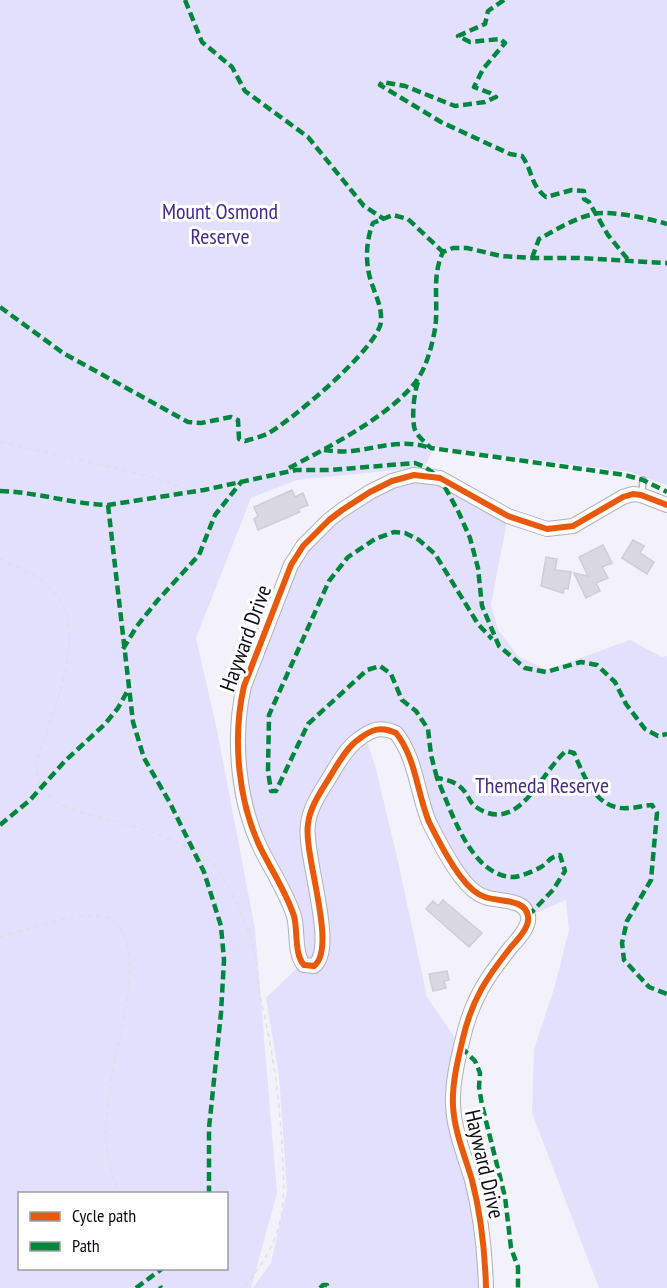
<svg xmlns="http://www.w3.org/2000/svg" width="667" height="1288" font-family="'PT Sans Narrow',sans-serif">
<rect width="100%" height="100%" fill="#f3f2fa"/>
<path fill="#e2e0fc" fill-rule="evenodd" d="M0,0H667V485L630,472L434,447L425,467L297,480L251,498L196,638L217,730L255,929L277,1193L251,1288H0ZM20,1194H226V1268H20Z
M427,475L508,516L491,605L498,630L518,656L547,670L630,640L662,657L667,656V1288H599L532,1113L534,1049L555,986L569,930L566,900L528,916L460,876L396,733L365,735L376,769L399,866L427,997L461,1047L454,1083L486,1288H253L271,1263L287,1191L279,1075L266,998L302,963L297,931L261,848L241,774L244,686L291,565L356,500Z"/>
<path fill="#dad9e2" stroke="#cecdd5" stroke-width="1.5" d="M292,490L295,497L303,493L308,505L298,509L300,512L258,530L254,519L258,516L254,507Z
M633,540L644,546L640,553L654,562L647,574L622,558Z
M603,545L612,563L602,567L608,578L596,583L600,591L586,598L574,573L588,576L579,557Z
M546,557L557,559L555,570L571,572L568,589L564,588L563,593L541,586Z
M443,900L482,933L469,947L426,909L433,901L438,906Z
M447,971L449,980L444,981L446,988L433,991L429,974Z"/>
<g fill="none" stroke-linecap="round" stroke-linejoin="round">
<g stroke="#b1b1b8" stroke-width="8">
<path id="lane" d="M642,493L643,480"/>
</g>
<g stroke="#b1b1b8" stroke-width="16">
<path id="secondary" d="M486,1288C485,1252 481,1215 472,1180C465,1156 454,1131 453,1105C452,1083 458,1059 463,1038C472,999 487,977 511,947C518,939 530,927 528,916C525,898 498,902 485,897C475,894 467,885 461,877C450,863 437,838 429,822C417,793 416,758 396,733C381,726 372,729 359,739C348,746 338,763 331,775C322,790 310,806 308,824C303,854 338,948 314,966L304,965C294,954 298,931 294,916C286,892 272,871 261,849C238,802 232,738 244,686L291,565L303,546L329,520L342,510L370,492L392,481L414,475L440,478L508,516L547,529L573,526L623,497L633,494L641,495L667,505"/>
</g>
<path stroke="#dfdfe1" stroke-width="1.5" stroke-dasharray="4.5 4.5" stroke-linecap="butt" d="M0,442L124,470L165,481L190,490
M0,559C19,567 41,577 55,593C91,633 50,718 36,762C36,808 79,811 114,821C136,826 191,845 207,858C225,872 247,924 253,946C258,960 257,976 259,991C264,1015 270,1039 273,1062C278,1090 280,1117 282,1144C283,1170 286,1196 280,1221C274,1247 260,1268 243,1288
M0,937C25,930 78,911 102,916C155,928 116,1042 112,1076C109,1097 105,1119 106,1140C106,1157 114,1177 117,1194
M146,1268L161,1288"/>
<use href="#lane" stroke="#fdfdfe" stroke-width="5"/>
<use href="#secondary" stroke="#fdfdfe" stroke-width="14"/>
<path stroke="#00873e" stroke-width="4.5" stroke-dasharray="9 4.5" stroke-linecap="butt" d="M185,0L202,42L232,67L245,91L308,137L364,206L384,219
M504,0L488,11L485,24L458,36L470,42L500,39L505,43L483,69L474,87L490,93L496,97L485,102L455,106L405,86L382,82L380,85L441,122L510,154L522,156C533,171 530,185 546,197L572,190L584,191V199L589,202L608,235L630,262
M532,258L539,239C556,230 574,218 594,214C610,210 651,219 667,224
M0,307L63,353L188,422L201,423L231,417L238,420L239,439L245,441C252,439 260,437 267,434C291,421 378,348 381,322C382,308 377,299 373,287C365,267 365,243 373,223L393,215L408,219L443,252
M418,382C414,393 412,414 414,426C415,435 425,442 431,448L625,475L643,480L667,492
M324,450C333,451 343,452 352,451C378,448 402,439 427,447
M289,468C327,448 392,415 417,380C427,366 432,345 435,329C439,302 431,277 443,252L453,248H467L501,256L532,258H578L667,263
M0,491C37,492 72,504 108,505L204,490L296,470H331L415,463L425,467L440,478L459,513L470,538L478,568L482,606L499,646L525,668L546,672L581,662L597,665L615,682L626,704L645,729L658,736L667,734
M108,505L133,722L144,758L170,803L204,872L221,926L224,960L221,1013L209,1128V1194
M123,649L137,626L157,601L199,555L215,515L242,481
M437,778L431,755L428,729L416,711L402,700L391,674L380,666L367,670L308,724L276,791H271L268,771L269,715L329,581L348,557L375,539L394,532L405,533L419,540L435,554L478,624L492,639
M0,825L30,800L65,761L105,724L118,708L128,690
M528,916L553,890L565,871L560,855C547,858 550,862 541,867C534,871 518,878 511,877C470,874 451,810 437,778C448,780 458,782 465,792C469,797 470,803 476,807C519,836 540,773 566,751L574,753C585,778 596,811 629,808C637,808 644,805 652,805L657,813L651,880L627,921L622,943L624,960L649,987L667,994
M461,1047L475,1061L480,1073L479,1087L482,1105L505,1197L511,1248L518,1267V1288
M160,1286L161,1288
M136,1288L163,1268
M320,1288L323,1285H327V1288"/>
<g stroke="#fefefe" stroke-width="10">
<path id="cycleway" d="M486,1288C485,1252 481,1215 472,1180C465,1156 454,1131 453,1105C452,1083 458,1059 463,1038C472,999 487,977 511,947C518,939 530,927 528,916C525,898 498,902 485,897C475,894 467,885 461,877C450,863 437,838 429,822C417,793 416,758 396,733C381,726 372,729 359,739C348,746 338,763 331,775C322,790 310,806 308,824C303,854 338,948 314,966L304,965C294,954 298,931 294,916C286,892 272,871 261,849C238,802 232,738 244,686L291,565L303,546L329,520L342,510L370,492L392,481L414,475L440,478L508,516L547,529L573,526L623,497L633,494L641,495L667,505"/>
</g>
<use href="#cycleway" stroke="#e8590c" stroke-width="6"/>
</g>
<g text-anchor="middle" stroke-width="6" stroke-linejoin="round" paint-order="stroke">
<g font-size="22" fill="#442d90" stroke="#fefefe">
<text x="220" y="219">Mount Osmond<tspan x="220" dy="25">Reserve</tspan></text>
<text x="542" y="793">Themeda Reserve</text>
</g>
<g font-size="22" fill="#0c0c13" stroke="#fefefe">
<text transform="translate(245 638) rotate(-70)" y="8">Hayward Drive</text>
<text transform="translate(485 1164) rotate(77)" y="8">Hayward Drive</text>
</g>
</g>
<rect x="18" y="1192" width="210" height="78" fill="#fefefe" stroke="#9d9da0" stroke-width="1.5"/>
<rect x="30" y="1212" width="30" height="9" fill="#e8590c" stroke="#9d9da0" stroke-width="1.5"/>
<text x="72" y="1222" font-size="18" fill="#0c0c13">Cycle path</text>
<rect x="30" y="1242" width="30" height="9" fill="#00873e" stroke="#9d9da0" stroke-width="1.5"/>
<text x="72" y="1252" font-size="18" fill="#0c0c13">Path</text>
</svg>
